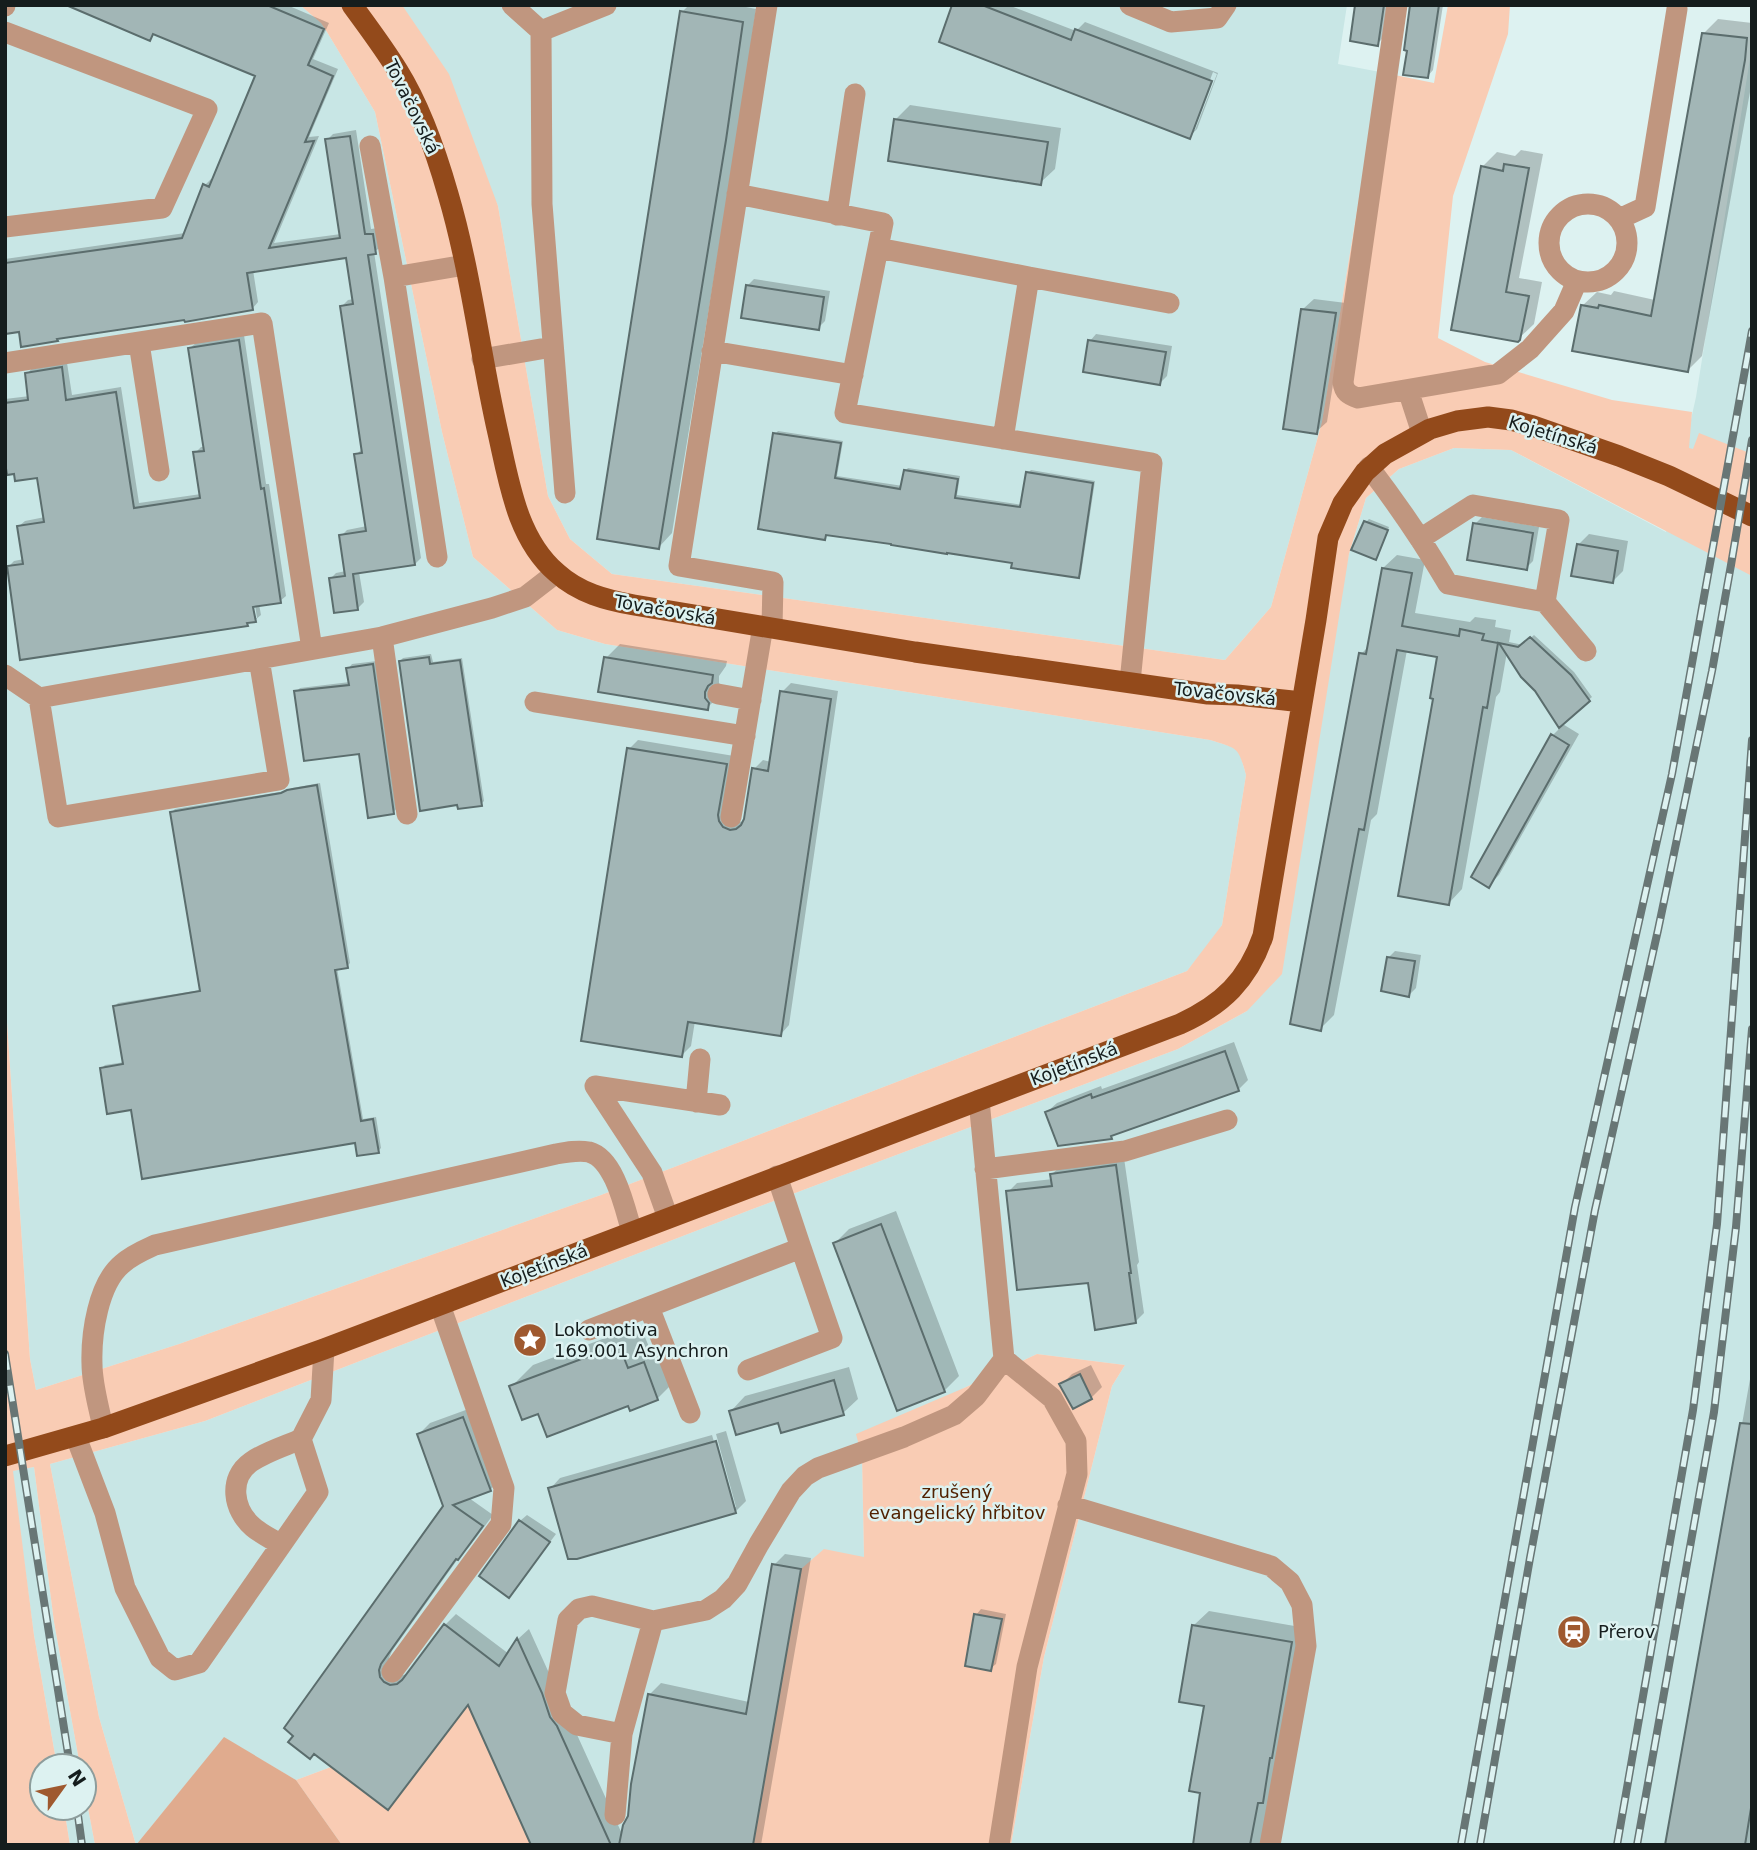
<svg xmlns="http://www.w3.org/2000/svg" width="1757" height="1850" font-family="'DejaVu Sans',sans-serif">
<rect width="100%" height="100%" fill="#ddf2f1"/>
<path fill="#c8e6e5" d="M5,5H300L321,23L327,32L375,112L442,432L473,557L557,630L605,644L1210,740L1236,748L1240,754L1246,775L1222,925L1208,945L1187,971L601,1195L179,1344L36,1390L30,1359L5,993Z
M402,5H1347L1338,64L1380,72L1322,422L1271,607L1225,660L612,574L570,539L548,496L498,206Z
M1752,46V1845H1011L1044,1657L1112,1386L1125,1365L1037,1354L964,1388L862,1457L864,1558L753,1845H531L331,1767L296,1780L224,1738L136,1845L99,1717L50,1464L205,1421L750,1210L1178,1049L1247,1011L1349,554L1366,498L1399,469L1454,448L1511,450L1666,532L1696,397Z
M34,1467L54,1622L80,1766H57L34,1635L12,1471Z
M84,1787L95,1845H70L64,1808H84Z"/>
<path fill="#f9ccb4" d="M300,5H402L449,74L498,206L548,496L570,539L612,574L1225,660L1271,607L1322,422L1380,72L1434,83L1448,5H1510L1508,34L1453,196L1438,338L1485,362L1612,400L1692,412L1689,448L1693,449L1699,433L1752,454V576L1511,450L1454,448L1399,469L1366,498L1349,554L1282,974L1247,1011L1178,1049L750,1210L205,1421L50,1464L99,1717L136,1845H95L84,1787V1766H80L54,1622L34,1467L13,1471L34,1635L57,1766H42V1808H64L70,1845H5V993L30,1359L36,1390L179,1344L601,1195L1187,971L1222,925L1246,775C1238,746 1238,749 1210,740L605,644L557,630L473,557L442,432L375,112L327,32L321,23Z
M1037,1354L1125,1365L1112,1386L1044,1657L1011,1845H752L801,1569L824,1549L864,1557L862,1457L856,1434L964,1388Z
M468,1705L531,1845H342L296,1780L331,1767Z"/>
<path fill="#e0ab8e" d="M224,1737L296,1780L342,1845H136Z"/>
<path fill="#0003" fill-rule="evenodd" d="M73,5H287L329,23L313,59L338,69L309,137L319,136L274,243L341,234L327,140L333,134L356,130L371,229L378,228L382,246L374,252L421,558L415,564L359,572L364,602L358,608L330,579L336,573L346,571L341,536L347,530L367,526L356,455L363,448L342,306L348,300L354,299L347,256L253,270L258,302L252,309L60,337L57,340L21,330L5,332V259L185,233L205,185L211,179L214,180L258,75L155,33L150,38Z
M689,5H736L756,9L739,126L672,533L659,547L682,12Z
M954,5H1008L1076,31L1085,22L1218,73L1197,129L1189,137ZM1213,72L1217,74L1195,130H1191Z
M1348,5H1388L1383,38L1377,44L1356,7Z
M1412,5H1443L1433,70L1427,77Z
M1718,19L1752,23V81L1702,356L1688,370L1582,306L1597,292L1611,295L1614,291L1655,300L1704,33Z
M910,105L1061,128L1055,169L1040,183L896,119Z
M1521,150L1543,154L1519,278L1542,282L1534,324L1517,340L1453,329L1482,167L1497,152L1515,156Z
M754,279L830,291L825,321L818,328L747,286Z
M1314,299L1346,303L1327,422L1316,432L1303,309Z
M1096,334L1172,346L1167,376L1160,383L1090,341Z
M244,335L266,484H269L286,596L280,601L259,604L261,615L255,620L250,621L247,624L9,566L14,561L24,559L19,526L25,521L45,517L39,476L15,472L8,468H5V399L30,396L27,374L32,368L67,363L72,395L121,387L139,503L201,494L195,453L201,447H205L190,348L196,343ZM254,598L257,618H253L250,599Z
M778,431L843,441L837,476L903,486L905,471L908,468L960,476L957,495L1023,505L1028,473L1031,470L1095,481L1081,574L1078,577L1014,561L828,533L825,538L775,434Z
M1482,517L1539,527L1533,561L1526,568L1475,524Z
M1369,519L1389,527L1378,555L1376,558L1366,522Z
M1589,534L1628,541L1623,571L1612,582L1578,545Z
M1397,555L1425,560L1415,613L1470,622L1475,617L1496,620L1495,627L1511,630L1509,642L1523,645L1534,635L1574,672L1592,697L1561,723L1579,734L1499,875L1488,886L1553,735L1561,727L1536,690L1507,652L1500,692L1496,697L1462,889L1449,903L1435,697L1439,656L1407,650L1377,814L1371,820L1334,1015L1320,1029L1361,654L1370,645L1383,568Z
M620,644L727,661L726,666L719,676V683L723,688L722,693L707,708L606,658Z
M431,654L433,662L462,658L484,801L481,804L400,661L403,658Z
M377,661L397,808L393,813L360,752L296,692L300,688L350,682L348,669L352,664Z
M791,683L838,691L789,1025L781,1034L695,1021L691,1046L682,1055L629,749L638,740L734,756L739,822L745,821L754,769L763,760L771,762L782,692Z
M320,783L350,963L347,966L337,968L363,1119L376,1117L381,1148L378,1151L356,1141L132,1108L102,1068L105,1065L125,1062L115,1006L118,1003L201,990L172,812L175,809L286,791L292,788Z
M1395,951L1421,955L1416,988L1409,995L1388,958Z
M1234,1042L1248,1080L1238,1090L1116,1132L1111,1138L1047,1112L1057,1103L1101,1086L1102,1089Z
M1124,1158L1139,1262L1137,1265L1144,1313L1135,1322L1089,1281L1008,1192L1017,1183L1053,1179L1052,1174L1061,1166Z
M896,1211L959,1376L944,1391L835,1243L849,1229Z
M640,1325L649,1347L665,1341L679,1377L657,1399L629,1404L539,1412L511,1387L533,1365Z
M1091,1365L1102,1387L1091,1398L1061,1385L1072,1374Z
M849,1367L858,1399L843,1413L779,1421L731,1411L745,1396Z
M1752,1368V1845H1667Z
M474,1407L501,1479L490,1490L469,1498L493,1515L469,1547L460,1556L392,1651L389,1658L390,1665L402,1675L409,1674L445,1625L456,1614L509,1654L518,1639L529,1629L623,1836L630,1817L650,1694L661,1683L749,1702L774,1565L785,1554L811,1558L761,1845H533L469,1704L399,1796L388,1807L314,1752L445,1506L419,1434L430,1423Z
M726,1431L746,1501L735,1512L550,1489L560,1478L712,1435L733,1507H736L716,1434Z
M527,1515L556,1534L515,1589L520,1521Z
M981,1609L1006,1614L996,1664L990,1669L976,1615Z
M1209,1611L1306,1628L1261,1845H1194L1202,1792L1206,1705L1194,1625Z"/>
<path fill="#a2b6b6" stroke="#5b6d6d" stroke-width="2" d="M66,5H267L324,29L308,65L333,76L305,142L314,141L269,248L340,238L325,139L350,136L365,234H373L376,254L368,255L415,565L353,574L358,610L334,613L329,578L345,576L339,535L366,531L354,454L362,453L340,306L353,304L346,258L247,273L253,310L185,322L184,320L57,339L58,341L21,347L19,332L5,334V263L182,238L203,184L209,187L255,76L153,34L150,41Z
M952,5H982L1071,40L1075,29L1212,81L1190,139L939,42Z
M1355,5H1384L1378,46L1350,41Z
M1410,5H1439L1428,78L1403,75L1407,51L1404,50Z
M680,11L743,22L726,140L659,549L597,539Z
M1702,33L1747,38L1745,60L1688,372L1572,351L1581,305L1598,308L1599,305L1651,316Z
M894,119L1048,142L1041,185L888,161Z
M1504,164L1529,168L1506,292L1529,296L1520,340L1518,342L1451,330L1481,166L1503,171Z
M746,285L824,297L819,330L741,318Z
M1301,309L1336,313L1317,434L1283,429Z
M239,340L261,489L264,488L281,603L253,607L256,622L247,623L248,626L20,660L7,566L23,564L17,526L44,522L37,478L15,481L14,474L7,475L5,462V403L28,400L25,373L62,367L66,400L116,392L134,508L200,498L193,452L204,451L188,348Z
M1088,340L1166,352L1160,385L1083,372Z
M773,433L841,443L835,478L900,489L904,470L958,479L955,498L1020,507L1026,472L1093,483L1079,578L1011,568L1012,563L947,553V554L891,545V544L826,535L825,540L758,529Z
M1364,521L1388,530L1376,560L1351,550Z
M1473,523L1533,533L1527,570L1467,560Z
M1577,544L1618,551L1613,583L1571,576Z
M1382,568L1412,573L1402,626L1459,636L1460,629L1484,634L1482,640L1498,643L1487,708L1483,707L1449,905L1398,896L1433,699L1430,698L1437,657L1397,650L1364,830L1359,829L1321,1031L1290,1024L1359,653L1366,654Z
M1530,637L1571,675L1590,701L1559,728L1535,691L1521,677L1499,643L1518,647Z
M429,657L430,664L460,660L482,806L458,809L457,805L420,811L399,661Z
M604,657L713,675L712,683L708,686L705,692V698L709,703L708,710L598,692Z
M373,664L394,814L368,818L359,754L304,761L294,691L349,685L346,668Z
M780,691L831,699L781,1036L688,1022L682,1057L581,1041L627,748L727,764L718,815L719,821L723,827L730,830L736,829L741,825L744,819L752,768L768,771Z
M1551,734L1569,745L1489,888L1471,877Z
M317,785L348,968L335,970L361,1121L373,1119L379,1153L357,1156L355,1143L142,1179L131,1110L107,1114L100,1068L123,1064L113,1006L200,991L170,812L281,793L287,790Z
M1387,957L1415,961L1409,997L1381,991Z
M1225,1051L1239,1091L1111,1136L1112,1139L1058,1146L1045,1112L1091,1094L1092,1098Z
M1116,1165L1131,1273H1129L1136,1323L1095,1330L1088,1283L1017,1290L1006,1191L1052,1186L1050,1174Z
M881,1224L945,1392L897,1411L833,1243Z
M619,1345L628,1368L644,1362L658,1400L630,1411L628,1406L547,1437L538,1414L522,1420L509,1386Z
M1080,1374L1092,1399L1073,1409L1059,1384Z
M834,1380L844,1415L781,1433L778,1423L736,1435L729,1411Z
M463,1417L491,1491L453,1505L483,1526L458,1560L456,1559L381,1664L379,1670L380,1677L384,1682L390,1685L397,1684L402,1680L444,1624L499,1666L517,1638L542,1693L550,1717L557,1726L611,1845H531L468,1705L388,1810L314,1754L310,1759L288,1742L293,1736L284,1728L443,1506L417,1434Z
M1740,1423L1752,1424V1802L1745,1845H1665Z
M716,1441L736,1513L577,1559H568L548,1488Z
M519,1520L550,1542L509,1598L479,1576Z
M772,1564L801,1569L753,1845H619L623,1825L628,1816L631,1784L648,1694L746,1714Z
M974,1614L1002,1619L991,1671L965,1666Z
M1192,1625L1292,1642L1272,1758H1270L1263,1803H1258L1250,1845H1193L1200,1793L1189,1791L1204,1706L1179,1702Z"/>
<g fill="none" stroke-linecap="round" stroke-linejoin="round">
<path stroke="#c0967f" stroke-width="21" d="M512,5L541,31L542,204L565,493
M767,5L679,566L773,582L772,627
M1130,5L1171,22L1217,18L1226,5
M1397,5L1343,382C1344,392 1349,395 1358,398L1498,374L1530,349L1564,311L1577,281
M5,6V5
M541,31L606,5
M5,32L207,109L162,208L5,227
M370,146L394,277L437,557
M737,194L883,223L878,248
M1549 243a39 39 0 1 1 78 0a39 39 0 1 1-78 0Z
M837,215L855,94
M1619,219L1645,207L1677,9
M394,277L465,265
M1029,277L1169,303
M139,343L159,471
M712,351L853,375
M482,359L552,347
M5,363L262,323L312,649
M1408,390L1422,433
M1003,439L1029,277L878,248L845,413L1152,463L1130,682
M1369,467C1398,505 1424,543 1448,584L1545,602L1559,520L1473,505L1420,539
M1545,602L1586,651
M382,637L407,814
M259,659L279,780L58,817L39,698L382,637L492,608L525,597L556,573
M5,675L39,698
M718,694L751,700
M535,702L745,736
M731,817L763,626
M696,1102L700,1059
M985,1169L1125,1151L1227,1120
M668,1218L652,1173L595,1086L720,1105
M649,1307L690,1413
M589,1330L801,1248L777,1176
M748,1370L832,1338L801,1248
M103,1428C99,1407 92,1385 92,1364C91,1334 98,1284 122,1264C132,1255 144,1250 155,1245L556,1154C567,1152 578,1150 589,1152C615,1159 625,1209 632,1232
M76,1437L105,1513L125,1588L160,1658L175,1670L199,1663L318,1492L301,1439L321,1400L324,1349
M1068,1505L1271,1566L1290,1582L1302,1605L1306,1646L1270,1845
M281,1545C272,1539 261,1534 253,1527C233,1510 228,1478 251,1462C265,1452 285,1446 301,1439
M392,1672L501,1524L504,1488L440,1305
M622,1734L577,1725L562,1713L555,1693L568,1620L579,1609L592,1606L653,1621
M615,1815L622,1734L653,1621L706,1610L723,1599L737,1584L759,1544L791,1491L805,1476L818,1468L904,1437L954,1415L976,1396L1004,1359L979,1100
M999,1845L1027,1667L1077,1474L1076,1441L1052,1398L1004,1359"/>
<path stroke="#934a1b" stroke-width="21" d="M352,5C368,27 384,48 398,71C421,108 436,152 448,194C471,272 480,354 498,433C509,482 517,539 557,573C579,593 606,600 634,605L915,652L1208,694L1237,695L1302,702
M5,1456L103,1428L324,1349L1180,1024C1222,1005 1248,980 1263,936L1316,620L1328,538L1343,503L1365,472L1385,454L1430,429L1457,421L1488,417L1511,420L1533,426L1619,456L1669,476L1752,516"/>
<g stroke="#687675" stroke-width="8">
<path id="rail" d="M5,1354L70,1766
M77,1808L82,1845
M1461,1845L1575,1207L1672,774L1752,331
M1480,1845L1530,1558L1595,1210L1658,930L1712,671L1731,565L1752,440
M1617,1845L1693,1410L1717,1224L1752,740
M1637,1845L1714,1412L1736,1227L1752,1029"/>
</g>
<use href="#rail" stroke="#ddf2f1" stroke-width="5" stroke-dasharray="16" stroke-linecap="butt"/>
</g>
<defs>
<g id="sight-disc" transform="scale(1.75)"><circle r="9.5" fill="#9f592f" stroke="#ddf2f1"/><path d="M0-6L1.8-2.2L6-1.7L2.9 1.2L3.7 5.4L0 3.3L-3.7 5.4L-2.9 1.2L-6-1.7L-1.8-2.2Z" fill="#fff"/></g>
<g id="station-disc" transform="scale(1.75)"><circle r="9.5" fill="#9f592f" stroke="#ddf2f1"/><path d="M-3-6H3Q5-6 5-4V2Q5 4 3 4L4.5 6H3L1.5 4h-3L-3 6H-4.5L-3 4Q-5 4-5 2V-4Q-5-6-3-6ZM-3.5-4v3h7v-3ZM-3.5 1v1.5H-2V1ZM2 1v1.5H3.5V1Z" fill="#fff"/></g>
</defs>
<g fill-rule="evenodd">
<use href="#sight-disc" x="530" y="1340"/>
<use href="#station-disc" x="1574" y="1632"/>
</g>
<g text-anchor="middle" stroke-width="5" stroke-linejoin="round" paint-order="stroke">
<g font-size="18" fill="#151d1d" stroke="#ddf2f1">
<text transform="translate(412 107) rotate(64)" y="6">Tovačovská</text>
<text transform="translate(1553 435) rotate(17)" y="6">Kojetínská</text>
<text transform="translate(665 610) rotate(10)" y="6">Tovačovská</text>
<text transform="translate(1225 694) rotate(6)" y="6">Tovačovská</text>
<text transform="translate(1074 1064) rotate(-21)" y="6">Kojetínská</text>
<text transform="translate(544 1266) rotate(-21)" y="6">Kojetínská</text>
</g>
<g font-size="18" fill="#151d1d" stroke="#ddf2f1" text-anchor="start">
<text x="554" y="1336">Lokomotiva<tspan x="554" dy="21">169.001 Asynchron</tspan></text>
<text x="1598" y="1638">Přerov</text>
</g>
<g font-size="18" fill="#512100" stroke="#ddf2f1">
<text x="957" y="1498">zrušený<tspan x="957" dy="21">evangelický hřbitov</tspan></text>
</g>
</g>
<rect width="1757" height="1850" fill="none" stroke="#151d1d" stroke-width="14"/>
<g transform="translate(63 1787) rotate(57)"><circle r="33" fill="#ddf2f1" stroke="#8d9d9c" stroke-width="2"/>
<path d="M0-5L12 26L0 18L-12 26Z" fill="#9f592f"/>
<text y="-10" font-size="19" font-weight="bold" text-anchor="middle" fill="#151d1d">N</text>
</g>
</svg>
